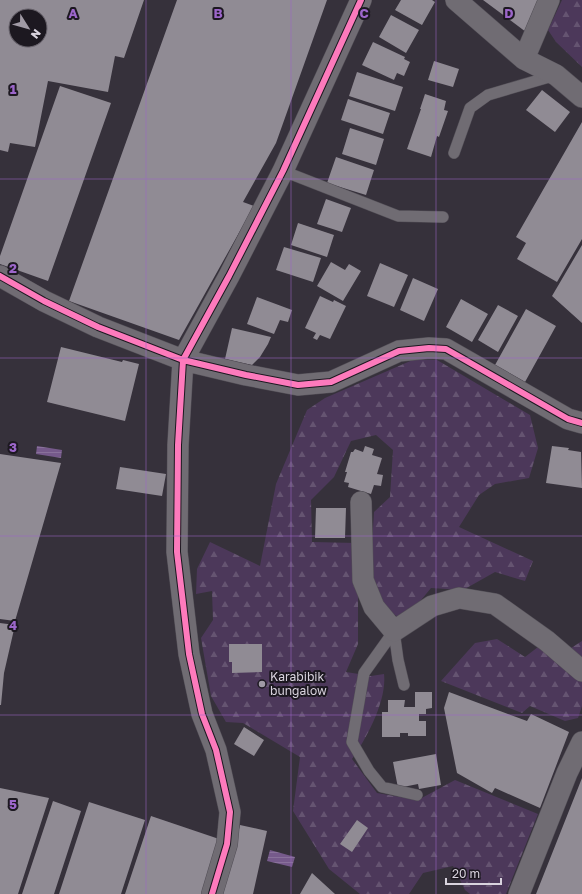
<svg xmlns="http://www.w3.org/2000/svg" width="582" height="894" font-family="'Golos Text',sans-serif">
<defs>
<pattern id="forest-firs" width="22" height="20" patternUnits="userSpaceOnUse"><rect width="22" height="20" fill="#4c385a"/><path d="M5 1l3.5 6h-7zM16 11l3.5 6h-7z" fill="#655471"/></pattern>
<pattern id="water-rules" width="6" height="5" patternUnits="userSpaceOnUse"><rect width="6" height="5" fill="#765a8b"/><path d="M0 2.5h6" fill="none" stroke="#89719b"/></pattern>
</defs>
<rect width="100%" height="100%" fill="#36313b"/>
<path fill="url(#forest-firs)" d="M562,0H582V67L556,42L548,30Z
M415,359L437,360L530,415L538,448L529,478L495,484L479,495L459,527L533,561L525,581L495,572L463,590L431,588L412,611L398,617L380,605L370,578L374,512L390,497L393,450L376,435L351,441L334,477L311,500L312,542L356,543L358,590V644L346,672L371,676L384,674C387,700 367,738 352,759L377,793L418,800L455,780L538,814L506,894H470L465,890L453,866L423,873L409,894H360L329,869L293,811L300,757L243,723L226,722L211,696L201,638L213,620L212,591L196,594L197,569L210,542L260,566L276,484L307,410L325,398Z
M497,639L525,657L538,647L554,659L582,641V706L578,718L565,721L530,706L522,713L441,681L475,643Z"/>
<path fill="url(#water-rules)" d="M37,446L62,450L61,458L36,454Z
M270,850L295,857L292,867L267,861Z"/>
<path fill="#908b94" fill-rule="evenodd" d="M0,0H144L124,58L115,56L108,92L48,81L35,147L10,143L8,152L0,150ZM16,16H40V40H16Z
M177,0H327L276,143L243,202L254,206L179,340L69,301Z
M401,0H432L435,2L422,25L395,10Z
M483,0H539L526,32Z
M391,15L419,30L406,53L379,37Z
M373,42L405,57L404,59L410,62L404,76L397,73L394,80L362,65Z
M434,61L459,69L453,87L428,80Z
M357,72L403,87L395,111L349,96Z
M60,86L111,103L48,281L0,264V256Z
M542,90L570,112L555,132L526,110Z
M425,94L446,101L444,110L448,111L439,137L437,136L431,157L407,149L421,109H420Z
M348,99L390,113L383,134L341,120Z
M582,122V239L557,282L517,259L526,243L516,237Z
M350,128L384,139L376,165L342,154Z
M336,157L374,170L366,195L327,183Z
M326,199L351,208L342,232L317,224Z
M298,223L334,235L327,257L291,245Z
M582,245V323L552,296Z
M284,247L321,258L313,282L276,270Z
M331,262L345,270L349,264L361,271L343,301L317,286Z
M380,263L408,275L394,307L367,296Z
M413,278L438,289L424,321L400,310Z
M320,296L333,302L334,300L346,306L330,339L320,335L317,340L313,338L316,333L305,328Z
M257,297L292,310L288,322L280,320L274,334L247,324Z
M461,299L488,314L472,342L446,327Z
M498,305L518,316L498,352L478,340Z
M526,309L556,326L525,382L495,365Z
M232,328L271,337L268,344L260,357L252,365L225,359Z
M61,347L122,362L123,360L139,364L125,421L47,402Z
M365,446L374,449L372,455L382,458L377,474L383,475L381,486L374,485L371,494L348,487L349,483L344,482L347,472H345L351,452H353L355,449L363,452Z
M552,446L569,448L568,450L581,452L582,488L546,483Z
M0,454L61,463L15,621L0,619Z
M120,467L166,474L162,496L116,489Z
M316,508H346L345,538H315Z
M0,623L15,625L4,673L1,705H0Z
M229,644H262V672L232,673V662H229Z
M415,692H432V708L426,709V714H419V721H426V736H408V733H400V737H382V712H388V700H405L404,707H415Z
M449,692L527,721L531,714L569,732L540,808L495,788L492,793L457,773L444,708Z
M244,727L264,740L254,756L234,744Z
M436,754L441,785L419,789L418,784L398,788L393,762Z
M582,778V894H536Z
M0,788L49,798L18,894H0Z
M53,801L81,811L54,894H22Z
M89,802L145,820L121,894H59Z
M151,816L222,840L204,894H125Z
M357,820L368,828L352,852L340,844Z
M240,825L267,831L253,894H223Z
M312,873L335,894H300Z"/>
<g fill="none" stroke-linecap="round" stroke-linejoin="round">
<g stroke="#534f57" stroke-width="12">
<path id="lane" d="M454,153L470,108L488,95L556,75
M283,171L398,216L443,217
M394,631L364,673L352,742L369,771L382,787L417,795
M394,631L398,660L404,685"/>
</g>
<g stroke="#534f57" stroke-width="22">
<path id="street" d="M456,0L524,59L556,75L582,97
M524,59L549,0
M0,276L44,301L98,327L183,360L246,375L298,385L331,382L399,351L429,348L446,349L568,419L582,423
M361,502L363,580L374,607L394,631L432,606L459,598L495,604L547,641L582,671
M212,894L227,844L230,812L216,750L202,714L189,654L177,552L178,445L183,360L229,276L283,171L361,0
M519,894L567,773L582,742"/>
</g>
<use href="#lane" stroke="#706c73" stroke-width="11"/>
<use href="#street" stroke="#706c73" stroke-width="21"/>
<g stroke="#1c1820" stroke-width="8">
<path id="cycleway" d="M0,276L44,301L98,327L183,360L246,375L298,385L331,382L399,351L429,348L446,349L568,419L582,423
M212,894L227,844L230,812L216,750L202,714L189,654L177,552L178,445L183,360L229,276L283,171L361,0"/>
</g>
<use href="#cycleway" stroke="#fd7abc" stroke-width="6"/>
</g>
<path fill="none" stroke="#9c66ca" stroke-width="1" stroke-opacity="0.55" d="M146,0V894M291,0V894M436,0V894M0,179H582M0,358H582M0,536H582M0,715H582"/>
<circle fill="#a09aa5" stroke="#1c1820" stroke-width="1.5" cx="262" cy="684" r="4"/>
<g text-anchor="middle" stroke-width="4" stroke-linejoin="round" paint-order="stroke">
<g font-size="12" fill="#d9d3de" stroke="#1c1820" text-anchor="start">
<text x="270" y="681">Karabibik<tspan x="270" dy="14">bungalow</tspan></text>
</g>
</g>
<g font-size="13" text-anchor="middle" font-weight="bold" fill="#9c66ca" stroke="#1c1820" stroke-width="4" stroke-linejoin="round" paint-order="stroke">
<text x="73" y="18">A</text>
<text x="218" y="18">B</text>
<text x="364" y="18">C</text>
<text x="509" y="18">D</text>
<text x="13" y="94">1</text>
<text x="13" y="273">2</text>
<text x="13" y="452">3</text>
<text x="13" y="630">4</text>
<text x="13" y="809">5</text>
</g>
<g transform="translate(28 28) rotate(127)"><circle r="19" fill="#1c1820" stroke="#68636c"/>
<path d="M0-3L7 15L0 10L-7 15Z" fill="#a09aa5"/>
<text y="-6" font-size="11" font-weight="bold" text-anchor="middle" fill="#d9d3de">N</text>
</g>
<path d="M446 878v6h55v-6" fill="none" stroke="#d9d3de" stroke-width="2"/>
<text x="452" y="878" font-size="12" fill="#d9d3de" stroke="#1c1820" stroke-width="3" paint-order="stroke">20 m</text>
</svg>
